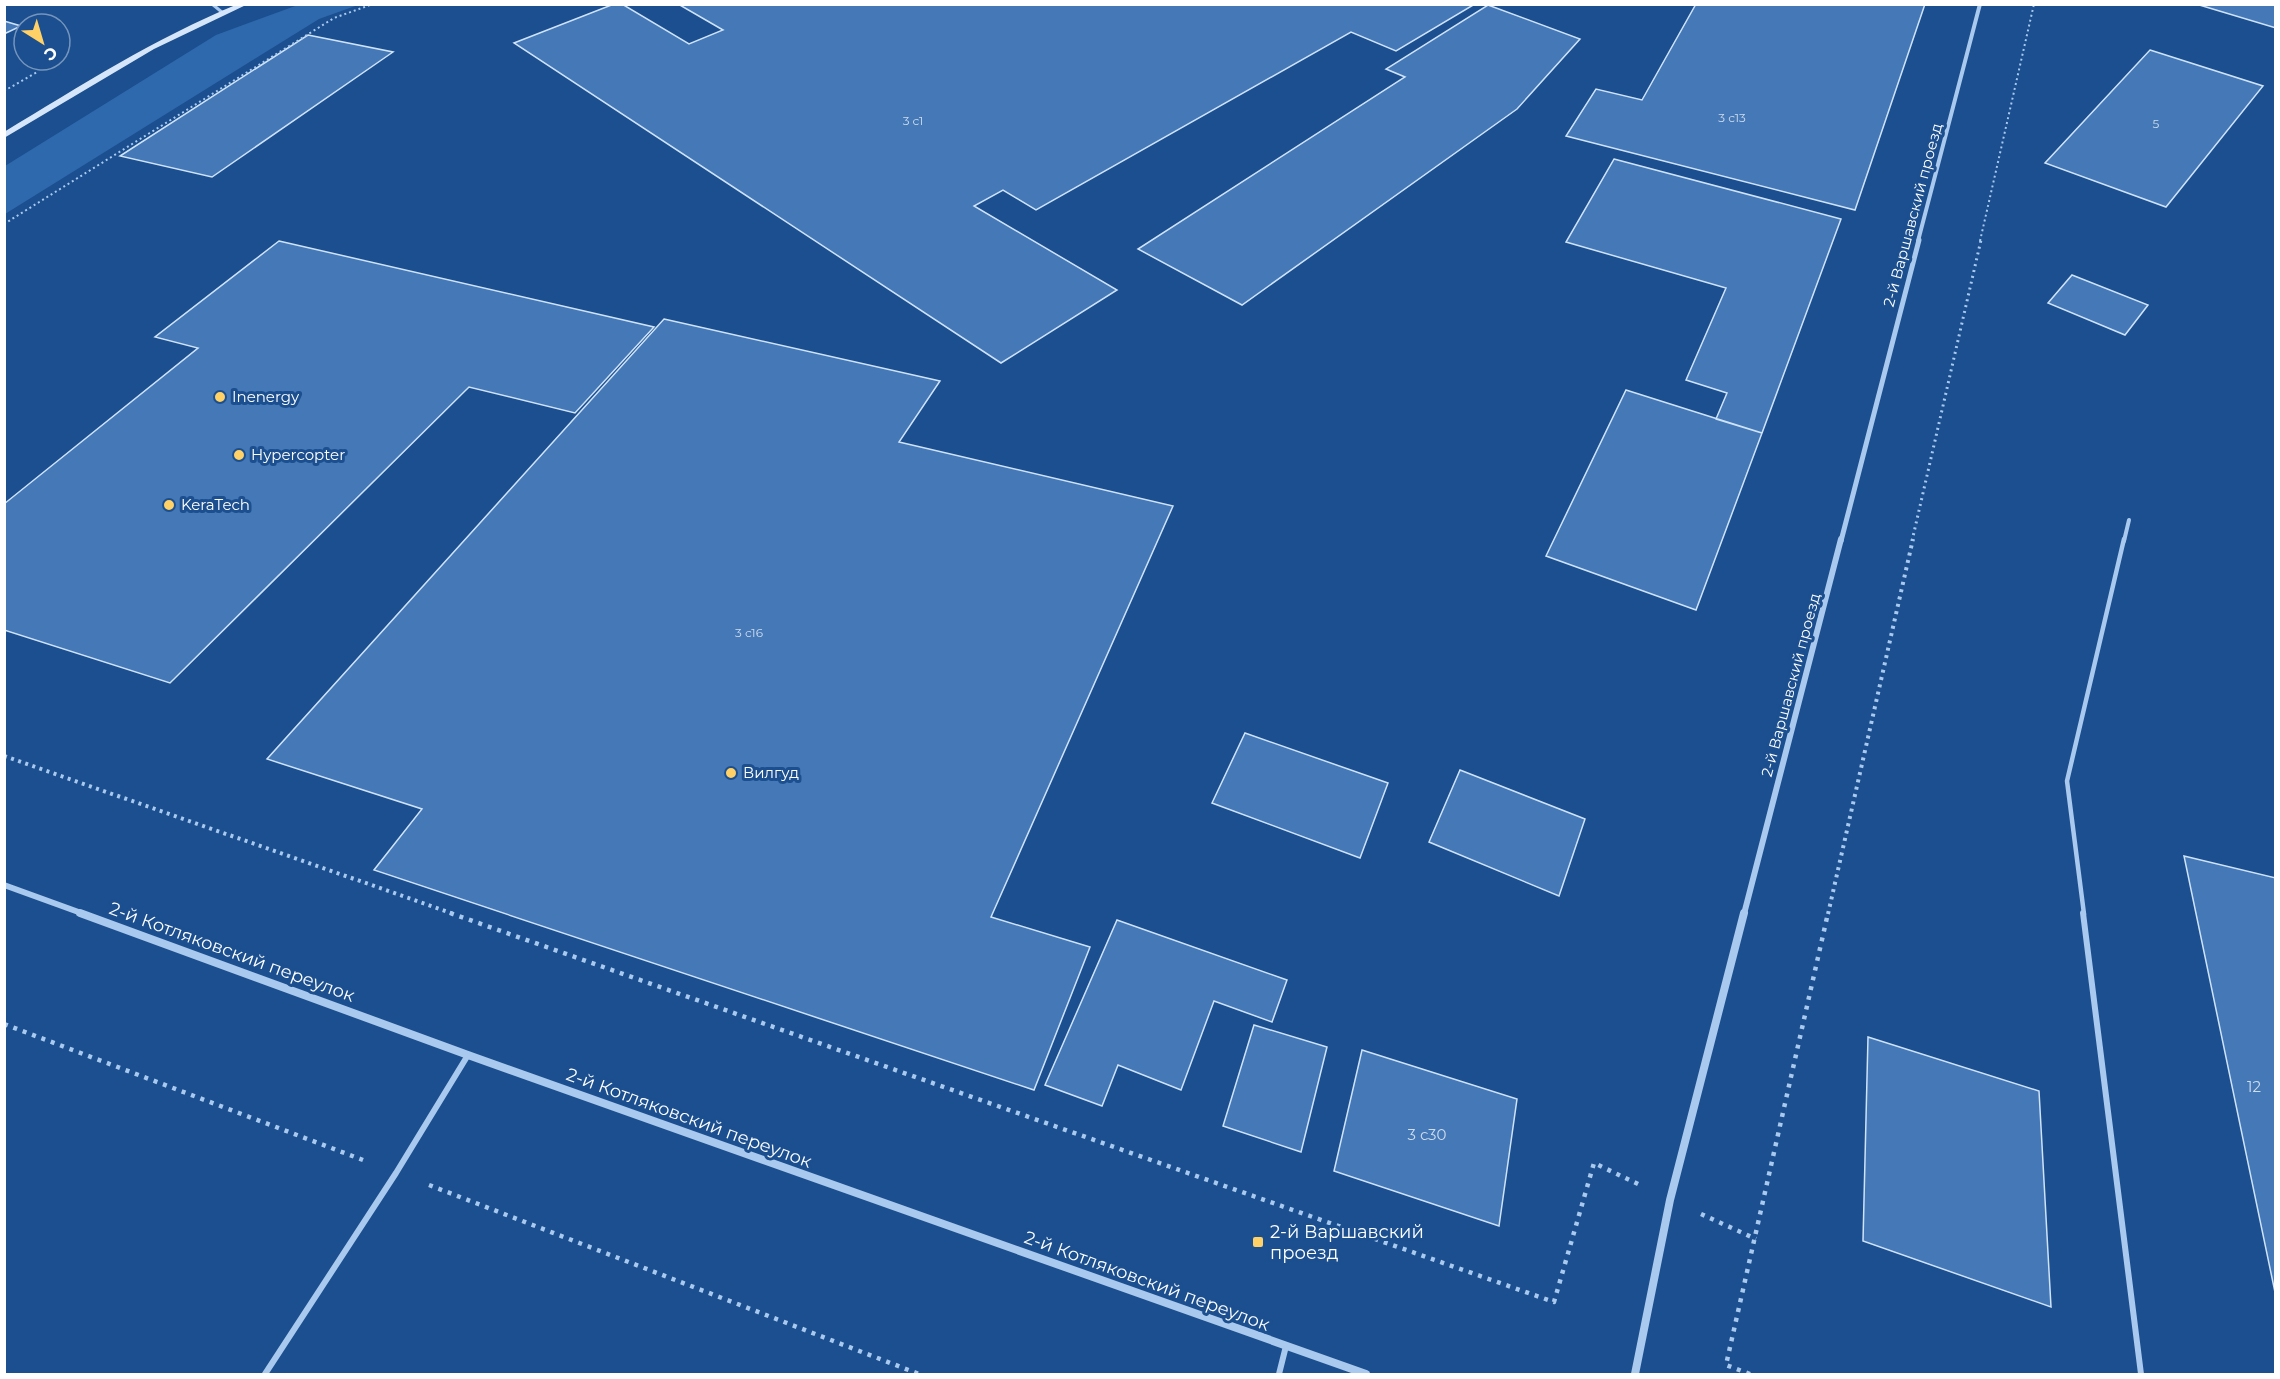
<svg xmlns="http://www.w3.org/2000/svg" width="2280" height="1379" font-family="Montserrat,sans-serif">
<rect width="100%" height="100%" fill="#1b4f8f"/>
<path fill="#2e69ad" d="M298,5H358L319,19L5,214V166L216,35Z"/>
<path fill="#4478b7" stroke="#cfe3fa" stroke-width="1.5" d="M614,4H622L689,44L723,30L678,4H1475L1396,51L1351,32L1036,210L1003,190L974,206L1117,290L1001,363L514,43Z
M1696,4H1925L1855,210L1566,136L1596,89L1642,100Z
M2196,4H2276V28Z
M1488,5L1580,39L1517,109L1242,305L1138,249L1405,77L1386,69Z
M4,21L21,26L4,34Z
M308,35L393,52L212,177L120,156Z
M2150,50L2263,86L2166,207L2045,163Z
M1614,159L1841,219L1762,433L1716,419L1727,393L1686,380L1726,288L1566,242Z
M279,241L654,327L575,413L469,387L170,683L4,630V504L198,348L155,337Z
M2072,275L2148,305L2125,335L2048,303Z
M664,319L940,381L899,442L1173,506L991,917L1090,947L1034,1090L374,870L422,809L267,759Z
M1626,390L1762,433L1696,610L1546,556Z
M1245,733L1388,783L1360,858L1212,803Z
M1460,770L1585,819L1559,896L1429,842Z
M2184,856L2276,878V1297Z
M1117,920L1287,980L1272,1022L1214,1001L1181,1090L1118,1065L1102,1106L1045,1085Z
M1254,1025L1327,1047L1301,1152L1223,1126Z
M1868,1037L2039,1091L2051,1307L1863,1241Z
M1362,1050L1517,1099L1499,1226L1334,1171Z"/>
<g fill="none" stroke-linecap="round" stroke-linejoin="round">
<path stroke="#a9c9ee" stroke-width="2" stroke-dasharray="2 3" stroke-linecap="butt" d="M4,91L37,72
M4,224L334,18L373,4
M1980,241L2034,4"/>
<path stroke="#a9c9ee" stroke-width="3" stroke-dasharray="2 4" stroke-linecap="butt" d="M1912,541L1981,240"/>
<path stroke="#a9c9ee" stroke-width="4" stroke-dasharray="3 4.5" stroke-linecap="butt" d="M4,756L454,914
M1828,914L1913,539"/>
<path stroke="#a9c9ee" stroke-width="4.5" stroke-dasharray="4 6" stroke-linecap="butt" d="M450,913L1554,1302L1594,1163L1640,1185
M4,1024L363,1160
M429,1185L919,1374
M1701,1214L1756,1239
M1750,1374L1726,1365L1828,913"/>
<path stroke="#a9c9ee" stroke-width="3" d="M212,4L223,13"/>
<path stroke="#a9c9ee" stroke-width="4" d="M2124,541L2129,520"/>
<path stroke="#a9c9ee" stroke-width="4.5" d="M2084,914L2067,781L2124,539"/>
<path stroke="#a9c9ee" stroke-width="6" d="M2083,913L2141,1374
M265,1374L396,1173L468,1055
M1279,1374L1286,1346"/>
<path stroke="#a9c9ee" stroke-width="4" d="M1918,241L1980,4"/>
<path stroke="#a9c9ee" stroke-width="5" d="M1841,541L1919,240"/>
<path stroke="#a9c9ee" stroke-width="6" d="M4,885L84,914
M1744,914L1841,539"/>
<path stroke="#a9c9ee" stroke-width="8" d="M80,913L468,1055L1366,1374
M1635,1374L1670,1200L1744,913"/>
<path fill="#d6e6fa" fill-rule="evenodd" d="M238,4H248L154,49L4,138V132C80,86 155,38 238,4Z"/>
</g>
<g fill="#ffd166" stroke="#1b4f8f" stroke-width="2">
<circle cx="220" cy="397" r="6"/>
<circle cx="239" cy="455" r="6"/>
<circle cx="169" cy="505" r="6"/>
<circle cx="731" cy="773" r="6"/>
<rect x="1252" y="1236" width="12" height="12" rx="3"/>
</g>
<g text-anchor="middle" stroke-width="6" stroke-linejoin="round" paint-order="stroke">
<g font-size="12" fill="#d0dded">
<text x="1732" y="122">3 с13</text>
<text x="913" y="125">3 с1</text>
<text x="2156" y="128">5</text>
<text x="749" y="637">3 с16</text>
</g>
<g font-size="15" fill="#fff" stroke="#1b4f8f">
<text transform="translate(1913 215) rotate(-75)" y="5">2-й Варшавский проезд</text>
<text transform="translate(1791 685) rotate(-75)" y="5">2-й Варшавский проезд</text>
</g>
<g font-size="15" fill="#fff" stroke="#1b4f8f" text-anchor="start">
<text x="232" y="402">Inenergy</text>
<text x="251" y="460">Hypercopter</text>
<text x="181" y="510">KeraTech</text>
<text x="743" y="778">Вилгуд</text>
</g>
<g font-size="15" fill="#d0dded">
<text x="2254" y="1092">12</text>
<text x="1427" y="1140">3 с30</text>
</g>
<g font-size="18" fill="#fff" stroke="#1b4f8f">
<text transform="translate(232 952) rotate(20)" y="6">2-й Котляковский переулок</text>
<text transform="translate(689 1118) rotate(20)" y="6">2-й Котляковский переулок</text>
<text transform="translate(1147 1281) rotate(20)" y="6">2-й Котляковский переулок</text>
</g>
<g font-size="18" fill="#fff" stroke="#1b4f8f" text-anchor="start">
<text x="1270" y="1238">2-й Варшавский<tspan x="1270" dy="21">проезд</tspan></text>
</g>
</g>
<rect width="2280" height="1379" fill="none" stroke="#ffffff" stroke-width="12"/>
<g transform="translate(42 42) rotate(143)"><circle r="28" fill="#1b4f8f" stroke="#7695bc" stroke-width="1.5"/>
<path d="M0-4.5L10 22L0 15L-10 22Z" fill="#ffd166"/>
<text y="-9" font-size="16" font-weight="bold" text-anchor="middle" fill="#ffffff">С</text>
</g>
</svg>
